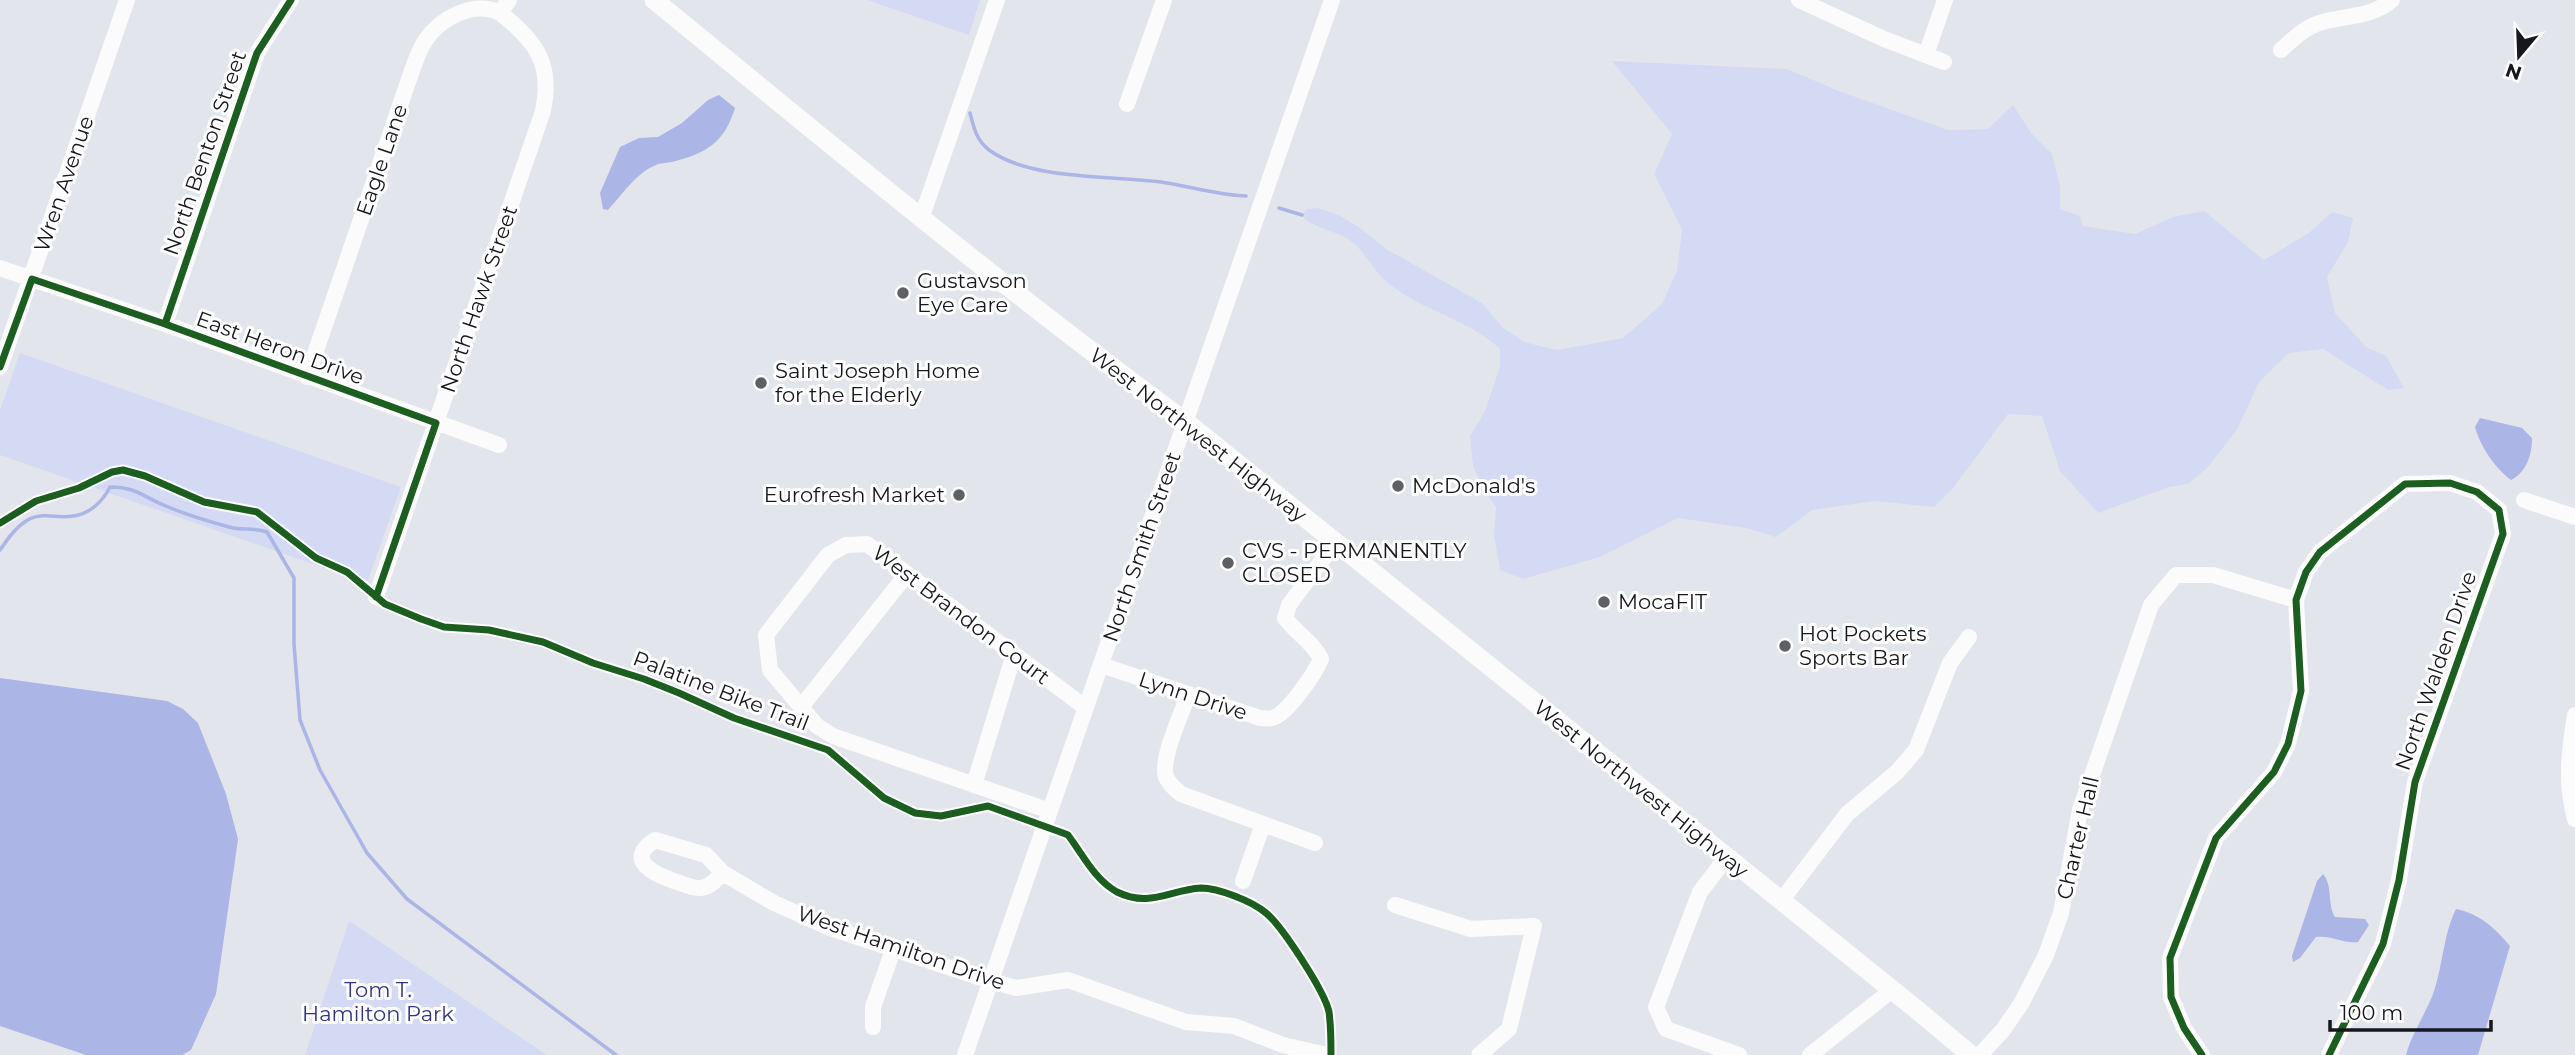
<svg xmlns="http://www.w3.org/2000/svg" width="2575" height="1055" font-family="Montserrat,sans-serif">
<rect width="100%" height="100%" fill="#e3e5ec"/>
<path fill="#d4daf3" d="M867,0H980L969,35Z
M1612,61L1787,69L1839,91L1948,130L1988,129L2013,105L2031,133L2052,154L2060,186V209L2080,216L2083,226L2135,234L2173,217L2204,211L2264,260L2309,233L2332,212L2353,218L2348,242L2327,277L2335,313L2366,347L2386,356L2404,388L2388,390L2323,349L2289,353L2259,382L2238,428L2208,467L2188,484L2169,487L2098,513L2060,471L2042,416L2008,414L1953,488L1934,507L1874,501L1812,510L1776,537L1746,528L1678,518L1600,557L1523,579L1500,570L1494,535L1496,507L1486,493L1473,466L1470,436L1485,411L1500,367V349C1468,319 1422,311 1388,283C1372,270 1365,250 1348,239C1336,231 1307,226 1302,215L1307,209L1318,208L1339,215L1360,228L1386,249L1482,303L1503,328L1524,342L1557,350L1623,338L1662,304L1677,271L1682,230L1654,174L1672,134Z
M20,353L401,487L367,583L0,455V410Z
M349,921L547,1055H305Z"/>
<path fill="#abb5e6" d="M719,95L735,108C724,143 707,153 672,162C667,163 660,163 656,165C636,173 622,195 608,210L603,209L600,193L620,147L639,138L658,137L682,123L708,100Z
M2480,418L2522,428L2532,438C2532,454 2527,472 2511,480C2495,468 2480,446 2475,427Z
M0,678L167,701L183,709L198,723L226,794L238,839L216,994L191,1050L182,1055H86L0,1026Z
M2323,874C2333,885 2327,904 2335,917L2365,919L2369,925L2358,942C2344,944 2331,935 2316,937L2300,958L2293,962L2292,956L2317,881Z
M2456,909C2480,914 2495,928 2510,946L2478,1055H2406C2412,1033 2425,1015 2433,994C2443,967 2443,935 2456,909Z"/>
<g fill="none" stroke-linecap="round" stroke-linejoin="round">
<path stroke="#abb5e6" stroke-width="3.5" d="M970,113C974,128 976,140 989,150C1032,181 1110,175 1161,182C1189,186 1217,195 1246,196
M1279,208L1302,215
M0,550C7,540 15,528 26,521C41,511 57,519 73,516C90,514 103,501 110,487C137,487 143,497 166,506C184,514 211,522 229,527C242,531 253,527 267,532L294,578V644L300,720L320,770L367,853L407,899L616,1055"/>
<path stroke="#fbfbfc" stroke-width="16" d="M1799,0L1884,39L1944,62
M2281,50C2293,39 2306,26 2323,22C2348,15 2370,18 2392,0
M1926,55L1945,0
M1127,104L1164,0
M921,219L997,0
M0,268L165,324L499,445
M165,324L257,53L291,0
M0,367L127,0
M307,377L408,82C413,69 417,53 425,41C440,18 474,0 500,13L509,0
M2524,500L2575,517
M376,597L543,111C553,64 536,41 500,13
M1101,665L1260,718C1264,718 1268,719 1272,718C1287,715 1315,673 1321,659C1313,642 1296,633 1285,618L1289,605L1335,543
M1188,695C1182,713 1160,759 1166,777C1169,784 1176,790 1181,794L1315,843
M801,707L907,574
M2575,715C2569,752 2565,783 2575,819
M974,785L1014,654
M1050,811L833,736L817,726L770,670L766,635L828,555L846,545L867,544L1086,708
M1727,857L1700,892L1656,1007L1666,1029L1739,1055
M723,873C717,879 710,887 701,888C692,889 682,883 674,881C654,874 624,860 655,840L706,855L723,873L774,903L830,928L990,981L1016,988L1068,980L1186,1022L1234,1026L1283,1045L1327,1055
M1243,881L1263,824
M1781,901L1847,814L1897,772L1916,750L1950,663L1969,637
M1395,905L1471,929L1534,926L1509,1029L1479,1055
M873,1027V1007L893,950
M965,1055L1332,0
M1810,1055L1892,990
M1980,1055L2003,1030L2021,1004L2046,955L2061,913L2080,810L2151,605L2176,575H2213L2296,600
M2202,1055L2184,1028L2171,997L2170,958L2216,838L2274,772L2288,744L2301,691L2296,600L2306,572L2320,552L2405,484L2450,483L2477,492L2499,510L2503,534L2415,782L2399,880L2383,944L2329,1055"/>
<path stroke="#fbfbfc" stroke-width="19" d="M654,0C829,143 1003,288 1186,422L1916,1009L1971,1055"/>
<g stroke="#fff" stroke-width="11">
<path id="cycleway" d="M165,324L257,53L291,0
M0,367L32,279L165,324L436,423L376,597
M0,523L36,501L79,488L112,472L123,470L145,476L204,502L257,512L316,558L347,572L385,604L421,619L444,627L489,630L543,642L593,663L644,679L679,693L734,718L828,750L884,798L915,813L941,816L988,806L1063,833L1068,835C1083,855 1095,880 1117,892C1150,908 1169,890 1201,888C1218,888 1252,901 1266,913C1282,926 1325,992 1329,1012C1331,1026 1331,1041 1331,1055
M2202,1055L2184,1028L2171,997L2170,958L2216,838L2274,772L2288,744L2301,691L2296,600L2306,572L2320,552L2405,484L2450,483L2477,492L2499,510L2503,534L2415,782L2399,880L2383,944L2329,1055"/>
</g>
<use href="#cycleway" stroke="#1b5e20" stroke-width="7"/>
</g>
<g fill="#5e6065" stroke="#fff" stroke-width="2.5">
<circle cx="903" cy="293" r="7"/>
<circle cx="761" cy="383" r="7"/>
<circle cx="1398" cy="486" r="7"/>
<circle cx="959" cy="495" r="7"/>
<circle cx="1228" cy="563" r="7"/>
<circle cx="1604" cy="602" r="7"/>
<circle cx="1785" cy="646" r="7"/>
</g>
<g text-anchor="middle" stroke-width="6" stroke-linejoin="round" paint-order="stroke">
<g font-size="21" fill="#17181d" stroke="#fff">
<text transform="translate(205 153) rotate(-71)" y="7">North Benton Street</text>
<text transform="translate(382 160) rotate(-71)" y="7">Eagle Lane</text>
<text transform="translate(64 184) rotate(-71)" y="7">Wren Avenue</text>
<text transform="translate(479 299) rotate(-71)" y="7">North Hawk Street</text>
<text transform="translate(280 348) rotate(20)" y="7">East Heron Drive</text>
<text transform="translate(1198 435) rotate(38)" y="7">West Northwest Highway</text>
<text transform="translate(1142 547) rotate(-71)" y="7">North Smith Street</text>
<text transform="translate(961 615) rotate(37)" y="7">West Brandon Court</text>
<text transform="translate(2436 671) rotate(-71)" y="7">North Walden Drive</text>
<text transform="translate(721 691) rotate(21)" y="7">Palatine Bike Trail</text>
<text transform="translate(1193 696) rotate(18)" y="7">Lynn Drive</text>
<text transform="translate(1641 789) rotate(39)" y="7">West Northwest Highway</text>
<text transform="translate(2078 838) rotate(-77)" y="7">Charter Hall</text>
<text transform="translate(901 948) rotate(19)" y="7">West Hamilton Drive</text>
</g>
<g font-size="21" fill="#17181d" stroke="#fff" text-anchor="start">
<text x="917" y="288">Gustavson<tspan x="917" dy="24">Eye Care</tspan></text>
<text x="775" y="378">Saint Joseph Home<tspan x="775" dy="24">for the Elderly</tspan></text>
<text x="1412" y="493">McDonald's</text>
<text x="945" y="502" text-anchor="end">Eurofresh Market</text>
<text x="1242" y="558">CVS - PERMANENTLY<tspan x="1242" dy="24">CLOSED</tspan></text>
<text x="1618" y="609">MocaFIT</text>
<text x="1799" y="641">Hot Pockets<tspan x="1799" dy="24">Sports Bar</tspan></text>
</g>
<g font-size="21" fill="#303484" stroke="#fff">
<text x="378" y="997">Tom T.<tspan x="378" dy="24">Hamilton Park</tspan></text>
</g>
</g>
<g transform="translate(2519 56) rotate(199)" stroke="#ffffff" stroke-width="5" paint-order="stroke">
<path d="M0-5L12 26L0 18L-12 26Z" fill="#17181d"/>
<text y="-10" font-size="19" font-weight="bold" text-anchor="middle" fill="#17181d">N</text>
</g>
<path d="M2330 1020v10h161v-10" fill="none" stroke="#17181d" stroke-width="3.5"/>
<text x="2340" y="1020" font-size="21" fill="#17181d" stroke="#ffffff" stroke-width="5" paint-order="stroke">100 m</text>
</svg>
